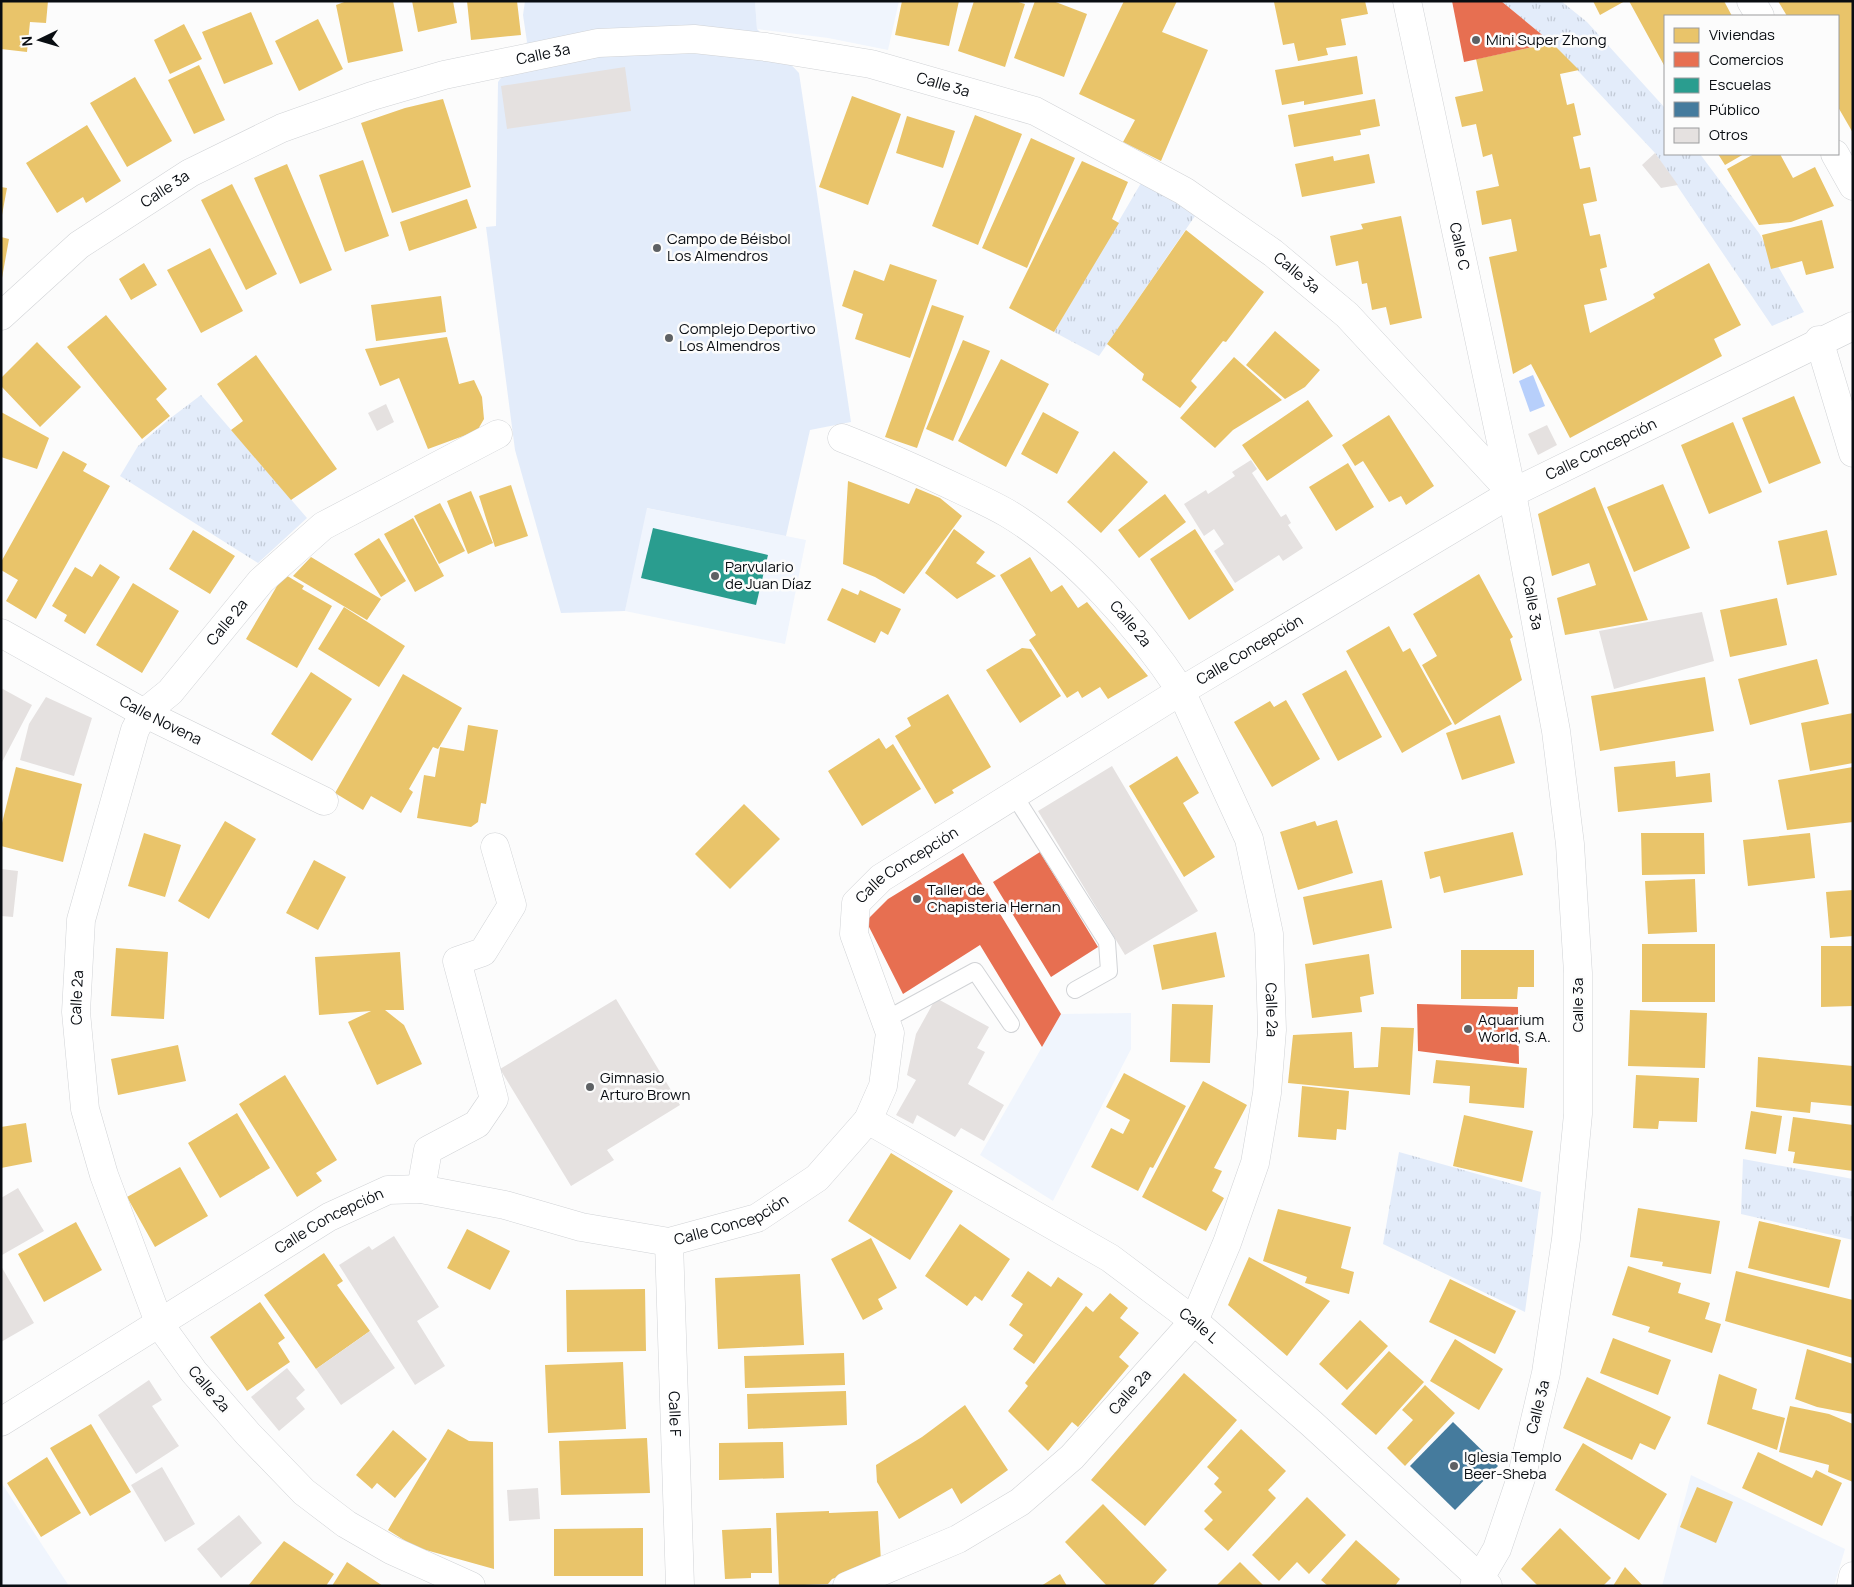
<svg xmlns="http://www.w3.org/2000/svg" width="1854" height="1587" font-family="Manrope,sans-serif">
<defs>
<pattern id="grass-tufts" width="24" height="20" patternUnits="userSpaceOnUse" patternTransform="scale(1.25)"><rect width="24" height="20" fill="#e3ecfa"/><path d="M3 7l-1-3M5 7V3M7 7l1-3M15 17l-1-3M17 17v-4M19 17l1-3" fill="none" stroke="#c1c9d5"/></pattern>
</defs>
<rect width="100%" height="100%" fill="#fcfcfc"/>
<path fill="#f0f5fd" d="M755,1H899L888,50L828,38L757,29Z
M646,508L806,540L785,644L625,611Z
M1131,1013V1049L1053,1201L980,1155L1061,1014Z
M1691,1475L1845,1549L1834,1586H1662Z
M1,1482L69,1586H3L1,1582Z"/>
<path fill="url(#grass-tufts)" d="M1501,1H1561L1587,22L1665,108V154H1700L1759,233L1804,312L1772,326L1655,153L1552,43Z
M1141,183L1168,197L1195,216L1099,356L1054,332Z
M201,395L307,518L258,563L120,476L138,446L168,420Z
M1399,1152L1541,1192L1525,1312L1383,1244Z
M1743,1159L1853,1179V1240L1741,1214Z"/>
<path fill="#e3ecfa" d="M525,1H755L757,29L799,73L851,422L810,430L786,536L647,508L625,611L561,613L515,450L486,227L496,226L498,82L527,42L523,15Z"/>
<path fill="#b7cffb" d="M1533,375L1545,406L1530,412L1519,381Z"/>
<path fill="#e9c46a" d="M1,1H48L46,23L30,22L27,52L1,49Z
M347,1H393L403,51L348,63L336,5Z
M412,1H453L457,23L418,32Z
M467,1H517L521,35L471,40Z
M902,1H959L949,46L895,35Z
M974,1H1015L1025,4L1005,67L958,51Z
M1035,1H1053L1087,14L1064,77L1014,58Z
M1124,1H1177L1162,32L1208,50L1161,161L1123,142L1135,120L1079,94Z
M1365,1L1368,14L1341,19L1346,45L1326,48L1328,55L1298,61L1294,43L1283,45L1274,2Z
M1593,1H1625L1600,15Z
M1629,1H1724L1732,16H1665V67Z
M1778,1H1853V133L1838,107V16H1787Z
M251,12L273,64L224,84L202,32Z
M318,19L343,69L299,91L275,41Z
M184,24L202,59L170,74L154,40Z
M1552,43L1579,70L1560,74L1567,105L1574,103L1581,135L1573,137L1580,169L1590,167L1597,201L1583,204L1590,236L1600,234L1607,267L1600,269L1607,300L1584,305L1590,333L1655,298L1653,294L1709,263L1741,325L1714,339L1722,356L1570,438L1531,364L1513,374L1489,257L1517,251L1511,219L1482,225L1476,191L1499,186L1492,154L1483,157L1476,124L1462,127L1455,97L1483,91L1476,59Z
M1357,56L1363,94L1304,105V101L1282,105L1275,70Z
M199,65L225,120L194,134L168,80Z
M135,77L172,141L127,167L90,103Z
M852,96L901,114L868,205L819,187Z
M443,99L471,187L392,213L361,123L405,108Z
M1375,99L1380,126L1360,130L1361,135L1294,147L1288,115Z
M975,115L1022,134L978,245L932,226Z
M907,116L955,131L943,168L896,153Z
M87,125L121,181L86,203L83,197L57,213L26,163Z
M1031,138L1075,158L1027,268L982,248Z
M1369,154L1375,183L1302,197L1295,164L1333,156L1334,161Z
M1718,154H1744L1725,165Z
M1754,154H1780L1793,178L1815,167L1834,206L1791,222L1759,225L1727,169Z
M363,160L389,236L345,252L319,175Z
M1082,161L1128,182L1112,219L1119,223L1054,332L1009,308Z
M287,164L332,270L300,284L254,178Z
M232,184L277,274L246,290L201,200Z
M1,187L7,188L2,215H1Z
M467,199L477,228L409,251L400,222Z
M1401,216L1422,318L1390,325L1386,307L1372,310L1367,283L1362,284L1358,261L1336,266L1330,236L1363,229L1361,224Z
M1822,220L1834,268L1806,275L1802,261L1771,269L1762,235Z
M1186,230L1264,292L1226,342L1223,341L1191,381L1197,387L1180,408L1142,380L1144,374L1107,344Z
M1,237L9,239L2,278H1Z
M210,248L243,311L201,333L167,270Z
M144,263L157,285L131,300L119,279Z
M890,264L937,280L910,358L855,339L863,314L842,306L854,270L884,281Z
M441,296L446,332L376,341L371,305Z
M932,305L964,316L917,448L885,437Z
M106,315L167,389L156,399L170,416L142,439L67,347Z
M1275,331L1320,370L1305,387L1285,399L1246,365Z
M447,337L459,384L474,380L482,397L484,419L477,431L428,449L399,378L380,386L365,349Z
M963,340L990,351L953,441L926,429Z
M37,342L81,387L40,427L1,386V378Z
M256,355L337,469L291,500L231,430L243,421L217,384Z
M1234,357L1282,400L1233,430L1215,448L1180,418Z
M1001,359L1049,384L1006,467L958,441Z
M1794,396L1821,463L1769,484L1742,418Z
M1308,400L1333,436L1267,481L1242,445Z
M1,412L49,438L37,469L1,457Z
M1043,412L1079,432L1057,474L1021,454Z
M1389,415L1434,486L1406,505L1401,496L1389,502L1363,461L1355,466L1342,445Z
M1733,422L1762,492L1709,514L1681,445Z
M63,451L87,464L83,471L110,486L36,619L6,601L18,580L1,570V562Z
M1114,451L1148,482L1101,533L1067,502Z
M1348,463L1374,507L1336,531L1309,487Z
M848,481L909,504L916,488L940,498L962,516L904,594L875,577L843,564Z
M1663,484L1690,548L1634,572L1607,507Z
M511,485L528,536L495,547L479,496Z
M1595,487L1648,620L1565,635L1557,598L1596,585L1589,563L1552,576L1538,514Z
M471,491L493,543L468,554L447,501Z
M1165,494L1186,522L1139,558L1118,530Z
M440,503L465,551L439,564L414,516Z
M413,518L444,576L415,592L384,534Z
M954,529L985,552L976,563L996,576L957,599L925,573Z
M1195,529L1234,590L1189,620L1150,559Z
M193,530L235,556L210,594L169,569Z
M1827,530L1837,575L1787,585L1778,541Z
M379,538L406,581L381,597L354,554Z
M311,557L381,599L367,620L293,576Z
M1030,557L1051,592L1062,585L1078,608L1087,602L1148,676L1108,699L1100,687L1082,698L1078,691L1067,698L1029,640L1036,635L1000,575Z
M100,564L120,577L85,634L64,621L67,615L52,606L75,567L92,577Z
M284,574L304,586L302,589L332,606L297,668L246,639Z
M1479,574L1513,637L1510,639L1522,680L1455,725L1422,665L1437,656L1413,614Z
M133,583L179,611L142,673L96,645Z
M842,588L858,595L860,590L901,609L888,635L881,631L875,643L827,620Z
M1777,598L1787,645L1730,657L1720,610Z
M344,607L405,646L379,687L318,649Z
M1389,626L1403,652L1410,648L1452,724L1402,753L1346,651Z
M1022,648L1031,649L1061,696L1020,723L986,670Z
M1817,659L1829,704L1750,725L1738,679Z
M1346,670L1382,737L1338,761L1302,694Z
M311,672L352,699L312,761L271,734Z
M403,674L462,708L438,749L433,747L409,789L413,792L401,813L371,796L363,810L335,793Z
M1705,677L1714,731L1600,751L1591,696Z
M948,694L991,767L952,790L954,793L935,804L895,736L911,726L907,718Z
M1286,700L1320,759L1272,787L1234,722L1270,701L1274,707Z
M1853,713V763L1810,771L1801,723Z
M1500,715L1515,763L1462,780L1446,733Z
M468,725L498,730L486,804L481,803L478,822L471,827L417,818L424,775L435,777L440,747L464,751Z
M879,738L886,749L893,744L921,789L862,826L828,771Z
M1177,756L1199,793L1183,803L1215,857L1184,877L1129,786Z
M1675,761L1676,777L1710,773L1712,802L1618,812L1614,767Z
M16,767L82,784L63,862L1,846V827Z
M1853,767V822L1787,830L1778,780Z
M744,804L780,839L730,889L695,854Z
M1337,820L1353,873L1298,890L1280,832L1315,821L1317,826Z
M225,821L256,839L209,919L178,901Z
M1513,832L1523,875L1444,893L1440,876L1430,879L1424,852Z
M144,833L181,845L165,897L128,886Z
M1641,833H1704L1705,874L1642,875Z
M1810,833L1815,878L1748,886L1743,840Z
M314,860L346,877L318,930L286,913Z
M1695,879L1697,932L1648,934L1645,881Z
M1382,880L1392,928L1313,945L1303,897Z
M1853,890V936L1830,938L1826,892Z
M1216,932L1225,977L1162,990L1153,945Z
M1642,944H1715V1002H1642Z
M1821,946H1853V1006L1821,1007Z
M116,948L168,952L164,1019L111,1016Z
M1461,950H1534V987H1518L1517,999H1461Z
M400,952L404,1010H385L404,1025L422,1064L377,1085L348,1022L371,1011L319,1015L315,957Z
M1369,954L1374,994L1360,997L1362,1012L1312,1018L1305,964Z
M1172,1004L1213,1005L1210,1063L1170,1062Z
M1630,1010L1707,1013L1705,1068L1628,1066Z
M1381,1027L1414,1028L1410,1095L1288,1083L1293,1035L1352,1032L1354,1068L1378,1067Z
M178,1045L186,1081L118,1095L111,1059Z
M1758,1057L1853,1066V1106L1811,1102L1810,1113L1756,1107Z
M1436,1060L1527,1068L1524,1108L1469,1103L1470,1086L1433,1083Z
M1124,1073L1186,1106L1153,1168L1150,1167L1138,1191L1091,1167L1111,1128L1123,1134L1130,1120L1106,1107Z
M285,1075L337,1160L316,1173L322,1181L297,1197L239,1104Z
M1636,1075L1699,1078L1697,1122L1659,1121L1658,1129L1633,1128Z
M1203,1081L1247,1105L1214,1168L1222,1171L1212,1191L1224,1198L1206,1231L1142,1197Z
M1302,1086L1349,1091L1346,1130L1337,1129L1336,1140L1298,1137Z
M1751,1111L1782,1116L1776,1154L1745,1149Z
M237,1113L270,1168L220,1198L188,1143Z
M1464,1115L1533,1131L1522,1182L1453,1166Z
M1793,1117L1853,1125V1171L1793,1163L1795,1152L1788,1151Z
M26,1123L32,1162L1,1168V1127Z
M891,1153L953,1191L910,1260L848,1221Z
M180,1167L208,1216L155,1247L127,1197Z
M1638,1208L1720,1221L1711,1274L1662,1266L1663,1262L1630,1257Z
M1278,1209L1351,1227L1341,1268L1354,1272L1349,1294L1305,1283L1307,1277L1263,1261Z
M1759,1221L1841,1240L1829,1288L1748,1268Z
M76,1222L102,1270L44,1302L18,1254Z
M960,1224L1010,1259L982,1301L975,1296L967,1306L925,1276Z
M467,1229L510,1251L490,1290L447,1268Z
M871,1238L897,1288L878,1299L883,1309L863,1320L831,1259Z
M324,1253L343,1281L337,1285L370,1331L316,1369L264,1295Z
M1249,1257L1330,1301L1287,1356L1228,1305Z
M1628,1266L1681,1283L1678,1293L1710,1303L1705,1319L1721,1324L1712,1353L1648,1332L1650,1327L1612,1315Z
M1028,1271L1051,1287L1058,1277L1083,1294L1034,1364L1013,1349L1023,1335L1009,1325L1023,1304L1011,1296Z
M1736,1271L1853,1300V1358L1725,1321Z
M800,1274L804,1345L718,1349L715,1278Z
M1450,1279L1516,1311L1495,1354L1429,1322Z
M645,1289L646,1351L567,1352L566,1290Z
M1110,1293L1128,1308L1120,1318L1139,1333L1119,1357L1129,1366L1078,1427L1072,1422L1048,1451L1008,1411L1028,1386L1025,1383L1086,1306L1093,1312Z
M260,1302L285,1338L278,1343L290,1362L247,1391L210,1337Z
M1360,1320L1388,1346L1347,1390L1319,1364Z
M1613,1338L1671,1360L1658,1395L1600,1373Z
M1455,1339L1503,1369L1479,1410L1430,1381Z
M1807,1349L1853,1364V1414L1817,1407L1795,1399Z
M1389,1351L1424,1382L1376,1435L1341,1404Z
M844,1353L845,1385L745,1388L744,1356Z
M623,1362L626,1429L548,1433L545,1365Z
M1184,1373L1237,1420L1145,1526L1091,1480Z
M1719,1374L1757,1389L1752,1409L1785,1418L1777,1450L1707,1424Z
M1587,1377L1671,1417L1655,1450L1640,1443L1632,1460L1563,1428Z
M1425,1385L1455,1413L1405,1466L1387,1448L1413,1420L1402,1410Z
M846,1391L847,1425L748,1429L747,1394Z
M965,1405L1008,1470L961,1504L952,1488L899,1519L877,1482L876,1465L922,1437Z
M1790,1406L1829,1414L1853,1424V1482L1828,1472L1829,1465L1779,1452Z
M91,1424L131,1492L90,1516L50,1448Z
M448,1429L469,1441L493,1442L494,1569L415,1547L388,1530Z
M1241,1429L1286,1471L1268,1490L1276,1498L1228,1551L1204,1529L1213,1520L1204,1511L1222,1492L1214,1484L1219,1478L1207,1467Z
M393,1430L427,1459L395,1498L377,1483L372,1489L356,1475Z
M647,1438L650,1493L561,1495L559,1441Z
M783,1442L784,1478L719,1480V1443Z
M1583,1443L1667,1494L1639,1540L1555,1490Z
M1758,1452L1812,1478L1816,1470L1842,1483L1822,1526L1742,1488Z
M47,1457L81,1513L41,1537L7,1483Z
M1697,1487L1733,1502L1716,1543L1680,1527Z
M1307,1497L1346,1535L1309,1574L1297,1562L1279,1581L1252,1555Z
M1103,1504L1167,1570L1152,1586H1107L1065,1542Z
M829,1511V1513L878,1511L881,1561L832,1579L828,1584L779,1586L776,1513Z
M643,1528V1576H554V1529Z
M771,1528L772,1573H751V1578L725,1579L722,1530Z
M1560,1528L1611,1578L1603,1586H1538L1521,1569Z
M1356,1540L1400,1579L1395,1586H1328L1321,1580Z
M284,1541L334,1574L326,1586H248Z
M347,1562L383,1586H332Z
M1240,1562L1264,1586H1216Z
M1625,1567L1643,1586H1613Z
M1060,1574L1067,1586H1041Z"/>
<path fill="#e76f51" d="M1452,1H1501L1552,43L1464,62Z
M1040,852L1098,947L1051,977L993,882Z
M963,853L1061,1014L1042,1047L980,945L903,994L866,921L888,899Z
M1417,1004L1518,1007L1519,1064L1418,1051Z"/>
<path fill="#2a9d8f" d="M653,528L768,555L756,605L641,578Z"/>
<path fill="#457b9d" d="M1453,1422L1498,1466L1455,1510L1410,1466Z"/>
<path fill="#e5e1e0" d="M625,67L631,111L507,129L501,86Z
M1655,153L1678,185L1661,188L1642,165Z
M386,404L394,422L377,431L368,413Z
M1547,425L1557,445L1538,455L1528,434Z
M1251,460L1257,469L1252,473L1281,517L1286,514L1291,523L1288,525L1303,548L1283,561L1279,555L1235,583L1214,551L1224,544L1214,529L1204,536L1184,504L1206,490L1208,494L1235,476L1232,472Z
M1702,612L1714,661L1614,689L1599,631Z
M1,688L32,705L1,764Z
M46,697L92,718L74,776L20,760L29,724Z
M1112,766L1198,911L1125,955L1038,811Z
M1,869L18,871L13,917L1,916Z
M936,998L989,1027L977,1048L985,1052L968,1084L1004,1105L984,1141L961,1128L955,1137L917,1115L913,1124L896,1115L916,1080L907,1075L916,1034Z
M616,999L680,1105L607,1150L614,1160L571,1186L500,1069Z
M18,1188L44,1231L2,1255L1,1198Z
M394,1236L439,1307L417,1321L445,1366L415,1385L339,1265L369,1246L372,1250Z
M1,1266L34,1323L1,1342Z
M370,1331L395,1368L341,1405L316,1369Z
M287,1368L305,1390L296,1398L305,1409L279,1431L251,1397Z
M149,1380L162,1400L152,1406L179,1446L136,1474L98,1415Z
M162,1467L195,1524L165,1542L131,1485Z
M538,1488L540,1519L509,1521L507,1490Z
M239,1515L262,1543L221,1578L197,1549Z"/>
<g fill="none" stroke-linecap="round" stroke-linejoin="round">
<g stroke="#d1d3d6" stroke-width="18">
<path id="service" d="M1014,795L1107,942L1109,971L1075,990
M885,1020L975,971L1011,1024"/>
</g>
<g stroke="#d1d3d6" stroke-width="29">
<g id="minor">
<path d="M1751,1L1760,16"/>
<path d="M1835,154L1853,186"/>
<path id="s1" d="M1,316L79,245L190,173L282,128L372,96L444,75L598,43L694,39L766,47L871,64L1035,111L1184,191L1273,253L1347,315L1512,493"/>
<path d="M1819,340L1853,453"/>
<path id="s2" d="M842,438C883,454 923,472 963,491C978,498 993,505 1007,513C1074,553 1139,627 1181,691L1249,839L1269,934L1272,1030L1267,1093L1255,1163L1227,1243L1194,1321L1072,1457L1020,1502L958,1539L847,1586"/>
<path id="s3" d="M1,633L144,713L324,801"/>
<path id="s4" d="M868,1120L1110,1258L1194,1321L1311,1423L1480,1578L1474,1586"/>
<path d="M421,1189L428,1150L477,1124L494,1099L457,961L483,952L512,905L495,847"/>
<path id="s5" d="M669,1242L680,1586"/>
<path id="s6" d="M1,1422L329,1217L388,1190L421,1189L505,1205L581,1227L669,1242L757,1218L817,1178L868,1120L883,1086L890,1033L854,934L856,903L881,878L1181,691L1512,493L1853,326"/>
<path id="s7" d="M471,1586L391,1550L346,1524L304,1492L248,1434L194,1372L160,1325L104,1175L85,1109L76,1012L81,920L135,730L144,713L170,692L261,581L323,526L498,434"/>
<path d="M1851,1586L1853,1576"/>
</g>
</g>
<g stroke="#d1d3d6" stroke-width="29">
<g id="tertiary">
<path id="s8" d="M1407,1L1512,493L1556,731L1570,844L1578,973V1114L1566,1239L1546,1373L1522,1475L1497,1549L1480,1578L1488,1586"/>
</g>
</g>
<use href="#service" stroke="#fff" stroke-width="16"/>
<use href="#minor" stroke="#fff" stroke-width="28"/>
<use href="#tertiary" stroke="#fff" stroke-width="28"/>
</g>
<g fill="#5e6164" stroke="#fcfcfc" stroke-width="2">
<circle cx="1476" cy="40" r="5"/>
<circle cx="657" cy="248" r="5"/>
<circle cx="669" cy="338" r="5"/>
<circle cx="715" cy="576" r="5"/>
<circle cx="917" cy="899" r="5"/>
<circle cx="1468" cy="1029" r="5"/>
<circle cx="590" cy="1087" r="5"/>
<circle cx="1454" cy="1466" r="5"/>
</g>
<g text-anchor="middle" stroke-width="5" stroke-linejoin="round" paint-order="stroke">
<g font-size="15" fill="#090d12" stroke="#fcfcfc" text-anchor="start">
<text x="1486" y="45">Mini Super Zhong</text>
<text x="667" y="244">Campo de Béisbol<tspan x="667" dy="17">Los Almendros</tspan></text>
<text x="679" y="334">Complejo Deportivo<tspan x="679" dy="17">Los Almendros</tspan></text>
<text x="725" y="572">Parvulario<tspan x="725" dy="17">de Juan Díaz</tspan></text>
<text x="927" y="895">Taller de<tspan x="927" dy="17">Chapisteria Hernan</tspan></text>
<text x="1478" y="1025">Aquarium<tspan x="1478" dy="17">World, S.A.</tspan></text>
<text x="600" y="1083">Gimnasio<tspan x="600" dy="17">Arturo Brown</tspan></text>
<text x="1464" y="1462">Iglesia Templo<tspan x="1464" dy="17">Beer-Sheba</tspan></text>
</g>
<g font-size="15" fill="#090d12" stroke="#fcfcfc">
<text dy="5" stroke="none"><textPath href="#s1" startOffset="612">Calle 3a</textPath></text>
<text dy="5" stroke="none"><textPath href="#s1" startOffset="1018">Calle 3a</textPath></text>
<text dy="5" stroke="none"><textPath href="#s1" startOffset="208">Calle 3a</textPath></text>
<text dy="5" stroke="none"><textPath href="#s8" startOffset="251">Calle C</textPath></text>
<text dy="5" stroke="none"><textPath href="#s1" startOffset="1422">Calle 3a</textPath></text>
<text dy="5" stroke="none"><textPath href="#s6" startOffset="2080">Calle Concepción</textPath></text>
<text dy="5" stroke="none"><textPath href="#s8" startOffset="615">Calle 3a</textPath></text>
<text dy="5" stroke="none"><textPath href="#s7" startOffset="1172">Calle 2a</textPath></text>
<text dy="5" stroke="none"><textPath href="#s2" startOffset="348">Calle 2a</textPath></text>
<text dy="5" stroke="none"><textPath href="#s6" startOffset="1675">Calle Concepción</textPath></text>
<text dy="5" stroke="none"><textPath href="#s3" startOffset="182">Calle Novena</textPath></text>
<text dy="5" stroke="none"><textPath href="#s6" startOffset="1270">Calle Concepción</textPath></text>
<text dy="5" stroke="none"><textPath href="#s7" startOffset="754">Calle 2a</textPath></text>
<text transform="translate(1578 1005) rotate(-90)" y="5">Calle 3a</text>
<text dy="5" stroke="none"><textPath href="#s2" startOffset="768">Calle 2a</textPath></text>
<text dy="5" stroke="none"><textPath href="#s6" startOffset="805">Calle Concepción</textPath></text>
<text dy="5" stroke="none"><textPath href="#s6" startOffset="385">Calle Concepción</textPath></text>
<text dy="5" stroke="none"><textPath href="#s4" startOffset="390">Calle L</textPath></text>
<text transform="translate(209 1389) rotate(50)" y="5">Calle 2a</text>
<text transform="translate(1130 1392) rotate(-48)" y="5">Calle 2a</text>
<text transform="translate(1538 1407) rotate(-76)" y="5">Calle 3a</text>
<text dy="5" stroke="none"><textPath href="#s5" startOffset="172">Calle F</textPath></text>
</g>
</g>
<rect width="1854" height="1587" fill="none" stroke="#090d12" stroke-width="5"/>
<rect x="1664" y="15" width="175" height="140" fill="#fcfcfc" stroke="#9b9c9e"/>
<rect x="1674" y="28" width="25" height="15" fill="#e9c46a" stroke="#9b9c9e"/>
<text x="1709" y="40" font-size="15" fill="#090d12">Viviendas</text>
<rect x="1674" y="52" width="25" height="15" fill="#e76f51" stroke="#9b9c9e"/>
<text x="1709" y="65" font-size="15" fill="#090d12">Comercios</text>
<rect x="1674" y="78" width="25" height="15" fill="#2a9d8f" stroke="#9b9c9e"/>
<text x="1709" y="90" font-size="15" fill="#090d12">Escuelas</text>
<rect x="1674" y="102" width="25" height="15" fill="#457b9d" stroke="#9b9c9e"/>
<text x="1709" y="115" font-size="15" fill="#090d12">Público</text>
<rect x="1674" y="128" width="25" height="15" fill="#e5e1e0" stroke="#9b9c9e"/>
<text x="1709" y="140" font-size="15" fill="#090d12">Otros</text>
<g transform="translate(40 40) rotate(265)" stroke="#fcfcfc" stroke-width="4" paint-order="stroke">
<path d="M0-4L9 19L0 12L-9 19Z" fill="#090d12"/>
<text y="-8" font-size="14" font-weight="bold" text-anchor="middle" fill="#090d12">N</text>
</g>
</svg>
